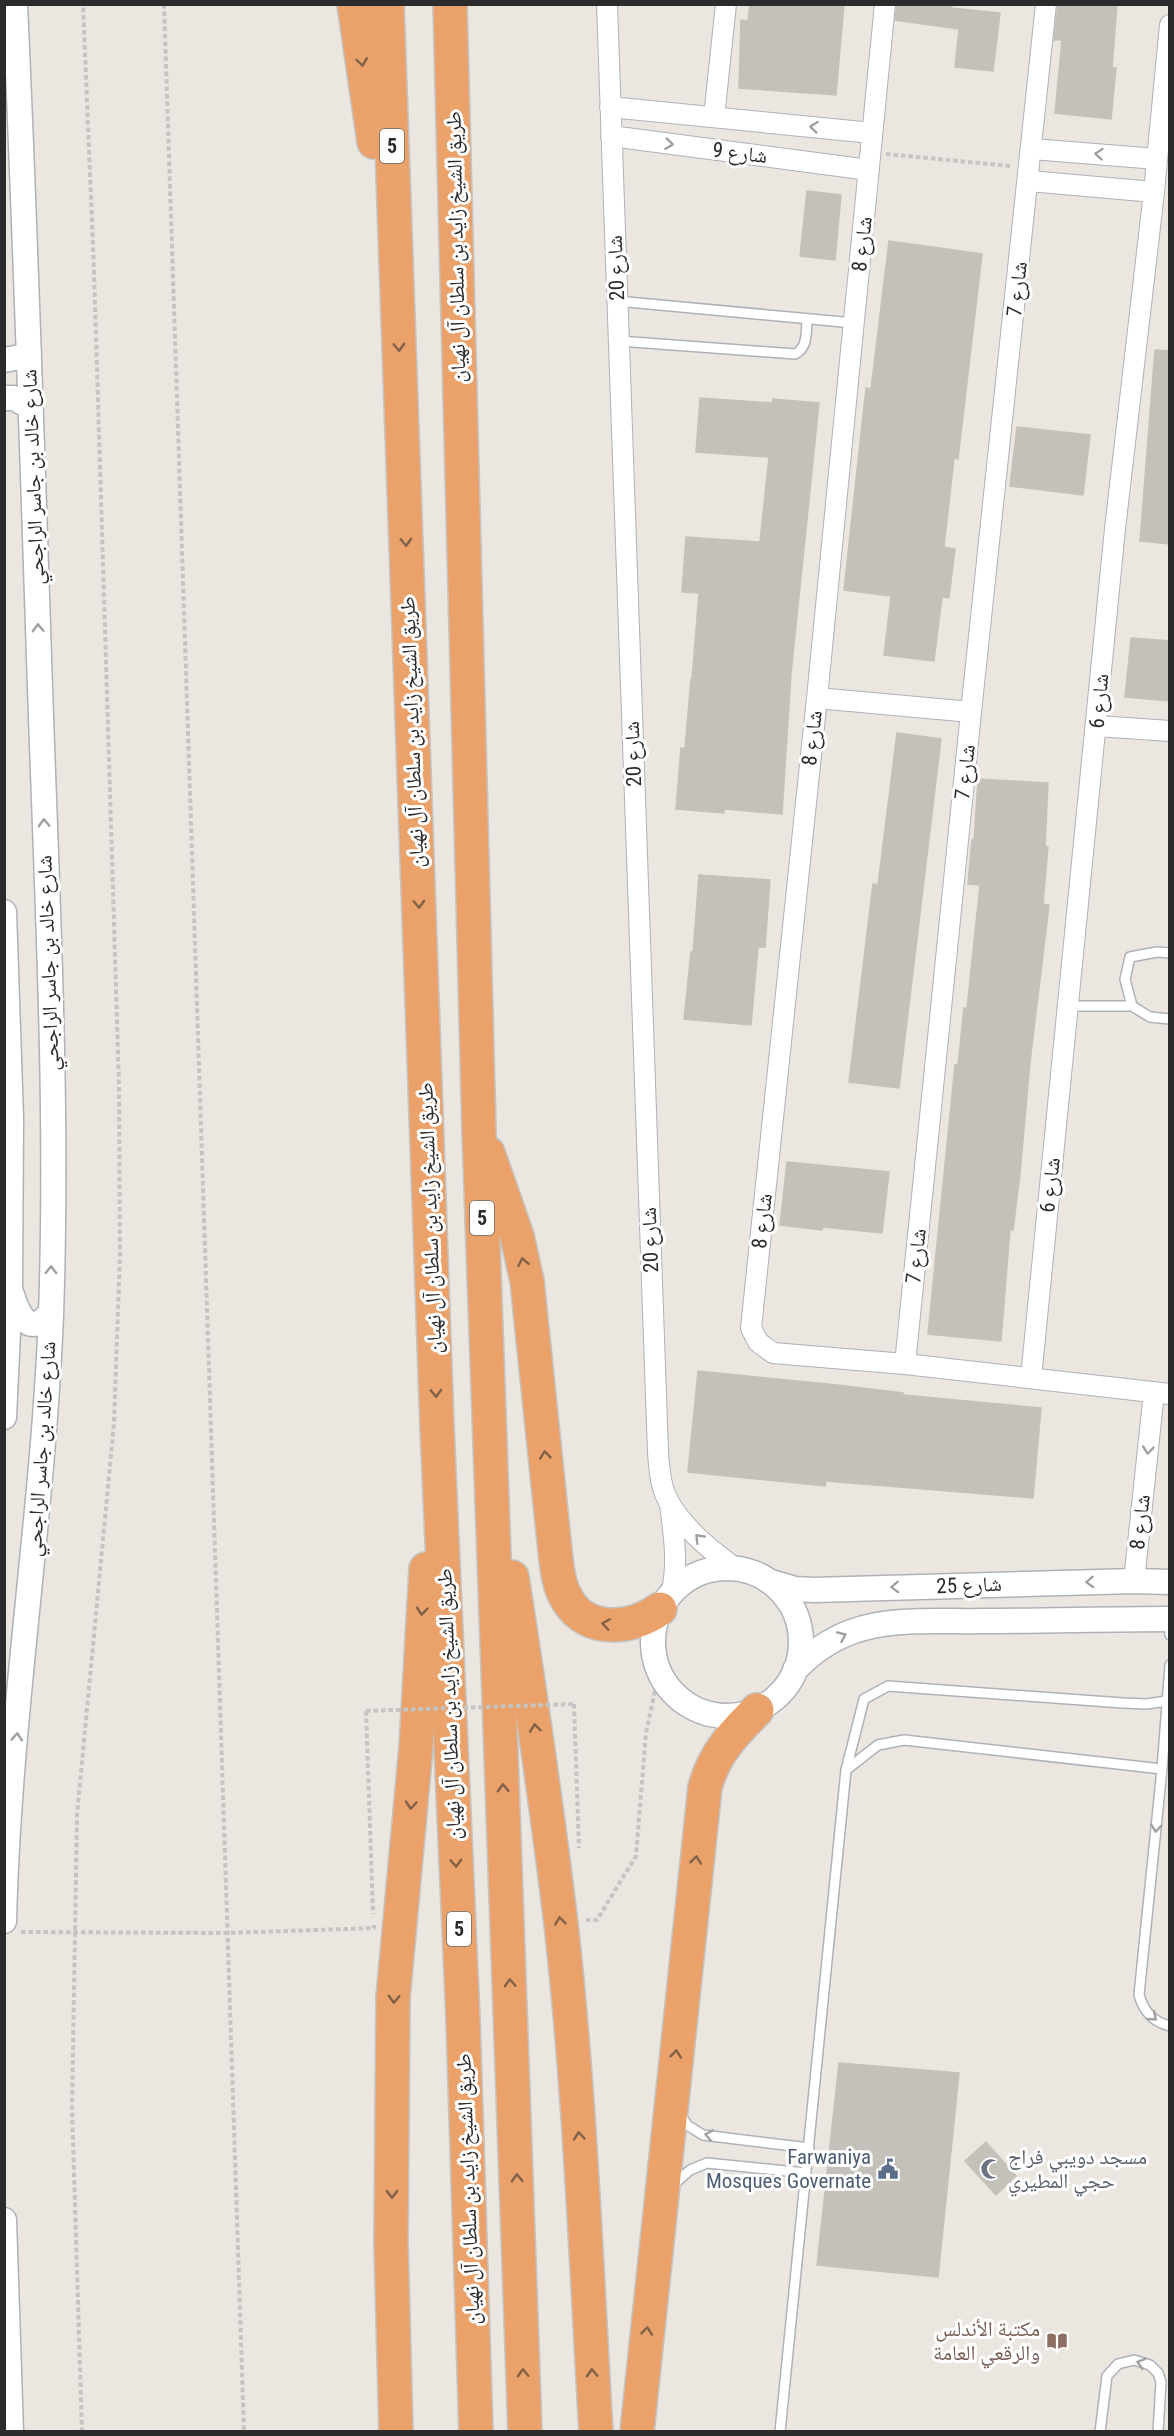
<svg xmlns="http://www.w3.org/2000/svg" width="1174" height="2436" font-family="'Roboto Condensed','Noto Naskh Arabic',sans-serif">
<rect width="100%" height="100%" fill="#ebe6df"/>
<path fill="#c4c0ba" stroke="#c6c1b9" stroke-width="1.5" d="M750,4H844L836,95L739,88L741,20L748,21Z
M897,4H952L951,8L1000,13L993,71L955,67L959,29L895,20Z
M1058,4H1117L1112,68H1116L1111,119L1055,113L1062,40H1054Z
M807,191L841,195L835,260L800,256Z
M889,241L982,254L958,459L954,458L944,547L955,549L949,598L942,597L934,661L884,655L891,596L844,590L866,388L871,389Z
M1155,350L1170,351V544L1140,541Z
M700,398L773,403V399L819,403L791,674L782,814L724,809V813L676,809L681,748H685L691,679H692L699,593L682,592L686,537L760,542L769,457L696,452Z
M1017,427L1090,435L1083,495L1010,486Z
M1131,638L1170,641V701L1125,697Z
M897,733L941,739L899,1088L849,1082L873,884L878,885Z
M978,779L1048,783L1045,846L1048,847L1043,904L1049,905L1030,1062L1020,1174L1013,1230L1010,1229L1001,1341L928,1334L955,1065H958L964,1008H967L980,885L968,884L972,840L974,841Z
M699,875L770,880L765,947H758L751,1025L684,1019L691,952H693Z
M787,1162L889,1172L882,1233L823,1227L822,1230L780,1225Z
M698,1371L837,1385L903,1393V1395L1041,1408L1033,1498L826,1481L825,1486L688,1472Z
M839,2063L959,2073L938,2277L817,2265Z
M986,2142L1016,2176L996,2195L965,2161Z"/>
<g fill="none" stroke-linecap="round" stroke-linejoin="round">
<g stroke="#afb1b9" stroke-width="12">
<path id="service" d="M617,301L854,323
M619,341L795,354C808,348 806,332 807,319
M1067,1006H1132L1150,1017L1170,1019
M1132,1006L1125,979L1130,957L1157,952L1170,953
M1168,1619L1170,1635
M1170,1665L1162,1769L1139,1995C1144,2012 1153,2022 1170,2026
M846,1770L864,1699L888,1686L1123,1703L1146,1704L1167,1701
M680,2114L687,2125L703,2135L809,2148
M672,2186L690,2170L707,2163L806,2173
M780,2432L846,1770L878,1745L904,1740L1162,1769
M1100,2432L1107,2376L1118,2364L1134,2360L1150,2365L1158,2373L1161,2382L1158,2432"/>
</g>
<g stroke="#afb1b9" stroke-width="22">
<path id="minor" d="M607,4L658,1452C659,1466 660,1481 665,1494C678,1524 709,1549 735,1568
M885,4L817,698L751,1328L758,1342L773,1353L905,1364L1170,1394
M610,107L872,133
M714,117L726,4
M611,136L869,170
M1032,149L1157,159
M1029,181L1154,192
M817,698L971,712
M1097,726L1170,731
M905,1364L971,712L1046,4
M1031,1378L1115,529L1154,192L1170,25
M670,1505C674,1535 678,1562 672,1591
M1134,1581L1154,1392"/>
</g>
<g stroke="#afb1b9" stroke-width="27">
<path id="tertiary" d="M4,360L21,357L29,352
M4,398H14L30,407
M4,912L11,1118L10,1290L4,1417
M12,1295C19,1317 30,1338 51,1312
M653 1642a74 74 0 1 1 148 0a74 74 0 1 1-148 0Z
M771,1582L795,1589L814,1590L1134,1581L1170,1582
M795,1670C811,1653 830,1640 851,1632C892,1617 941,1622 983,1621C1045,1621 1107,1619 1170,1619
M4,1921C9,1718 43,1517 51,1315C58,1116 48,916 41,717C33,480 26,242 15,4
M4,2220L11,2432"/>
</g>
<g stroke="#c4c4c4" stroke-width="36">
<path id="motorway" d="M354,4L374,142
M387,4L437,1427L463,2019L476,2432
M450,4L479,1132L525,2432
M488,1153L517,1236L527,1281L556,1560C558,1575 560,1589 568,1601C588,1634 633,1629 660,1609
M512,1577C530,1692 547,1808 561,1924C580,2092 586,2262 596,2432
M396,2432L391,2242L393,1998L416,1747L426,1569
M637,2432L705,1787C714,1754 733,1734 757,1710"/>
</g>
<path stroke="#c4c4c4" stroke-width="4" stroke-dasharray="4.5 3" stroke-linecap="butt" d="M164,4L244,2432
M886,154L1010,166
M574,1704L579,1848
M366,1711L373,1914
M586,1920H597L636,1856L646,1733L659,1672
M21,1932L226,1933L374,1928V1925
M82,2432L72,2108L77,1815L114,1423L120,1255L119,1086L94,270L83,4"/>
<use href="#service" stroke="#fff" stroke-width="9"/>
<use href="#minor" stroke="#fff" stroke-width="20"/>
<use href="#tertiary" stroke="#fff" stroke-width="24"/>
<use href="#motorway" stroke="#eaa26a" stroke-width="33"/>
<path stroke="#c4c4c4" stroke-width="4" stroke-dasharray="4.5 3" stroke-linecap="butt" d="M366,1711L574,1704"/>
</g>
<defs><path id="oneway-chevron" d="M-2-3.5L2.5 0L-2 3.5" fill="none" stroke-width="1.6" stroke-linecap="round" stroke-linejoin="round" transform="scale(1.5)"/></defs>
<g stroke="#816147">
<use href="#oneway-chevron" transform="translate(362 62) rotate(82)"/>
<use href="#oneway-chevron" transform="translate(399 347) rotate(88)"/>
<use href="#oneway-chevron" transform="translate(406 542) rotate(88)"/>
<use href="#oneway-chevron" transform="translate(419 904) rotate(88)"/>
<use href="#oneway-chevron" transform="translate(523 1262) rotate(-101)"/>
<use href="#oneway-chevron" transform="translate(436 1393) rotate(88)"/>
<use href="#oneway-chevron" transform="translate(545 1455) rotate(-96)"/>
<use href="#oneway-chevron" transform="translate(422 1611) rotate(95)"/>
<use href="#oneway-chevron" transform="translate(606 1624) rotate(-172)"/>
<use href="#oneway-chevron" transform="translate(535 1728) rotate(-97)"/>
<use href="#oneway-chevron" transform="translate(503 1788) rotate(-92)"/>
<use href="#oneway-chevron" transform="translate(411 1805) rotate(95)"/>
<use href="#oneway-chevron" transform="translate(696 1860) rotate(-84)"/>
<use href="#oneway-chevron" transform="translate(456 1863) rotate(88)"/>
<use href="#oneway-chevron" transform="translate(560 1921) rotate(-97)"/>
<use href="#oneway-chevron" transform="translate(510 1983) rotate(-92)"/>
<use href="#oneway-chevron" transform="translate(394 1999) rotate(92)"/>
<use href="#oneway-chevron" transform="translate(676 2054) rotate(-84)"/>
<use href="#oneway-chevron" transform="translate(579 2136) rotate(-95)"/>
<use href="#oneway-chevron" transform="translate(517 2178) rotate(-92)"/>
<use href="#oneway-chevron" transform="translate(392 2194) rotate(90)"/>
<use href="#oneway-chevron" transform="translate(647 2331) rotate(-84)"/>
<use href="#oneway-chevron" transform="translate(523 2373) rotate(-92)"/>
<use href="#oneway-chevron" transform="translate(592 2373) rotate(-93)"/>
</g>
<g stroke="#a0a0a0">
<use href="#oneway-chevron" transform="translate(814 127) rotate(-174)"/>
<use href="#oneway-chevron" transform="translate(669 144) rotate(7)"/>
<use href="#oneway-chevron" transform="translate(1099 154) rotate(-175)"/>
<use href="#oneway-chevron" transform="translate(38 628) rotate(-92)"/>
<use href="#oneway-chevron" transform="translate(44 823) rotate(-92)"/>
<use href="#oneway-chevron" transform="translate(51 1270) rotate(-89)"/>
<use href="#oneway-chevron" transform="translate(1148 1450) rotate(96)"/>
<use href="#oneway-chevron" transform="translate(699 1538) rotate(-134)"/>
<use href="#oneway-chevron" transform="translate(1090 1582) rotate(178)"/>
<use href="#oneway-chevron" transform="translate(895 1587) rotate(178)"/>
<use href="#oneway-chevron" transform="translate(842 1636) rotate(-24)"/>
<use href="#oneway-chevron" transform="translate(17 1737) rotate(-86)"/>
<use href="#oneway-chevron" transform="translate(1156 1828) rotate(96)"/>
<use href="#oneway-chevron" transform="translate(1153 2017) rotate(41)"/>
<use href="#oneway-chevron" transform="translate(709 2135) rotate(-169)"/>
<use href="#oneway-chevron" transform="translate(1141 2363) rotate(-164)"/>
</g>
<defs>
<g id="civic-bare" transform="scale(1.62)"><path d="M-.6-6.5H3V-4.5H.6V-3L4-1V1h2V6H-6V1h2V-1L-.6-3ZM-1.2 2.5V6h2.4V2.5Z" fill="#5c6f8a" stroke="#fff" stroke-width="2.5" paint-order="stroke"/></g>
<g id="mosque-bare" transform="scale(1.62)"><path d="M3.5-4.9A6 6 0 1 0 3.5 4.9A5 5 0 1 1 3.5-4.9Z" fill="#6b7280" stroke="#fff" stroke-width="2.5" paint-order="stroke"/></g>
<g id="library-bare" transform="scale(1.62)"><path d="M-6-4Q-3-5.5-.7-3.5V5Q-3 3-6 4ZM6-4Q3-5.5 .7-3.5V5Q3 3 6 4Z" fill="#8d6e63" stroke="#fff" stroke-width="2.5" paint-order="stroke"/></g>
</defs>
<g fill-rule="evenodd">
<use href="#civic-bare" x="888" y="2169"/>
<use href="#mosque-bare" x="991" y="2169"/>
<use href="#library-bare" x="1057" y="2341"/>
</g>
<g text-anchor="middle" stroke-width="6" stroke-linejoin="round" paint-order="stroke">
<g fill="#fff" stroke="#6b6b6b" stroke-width="1.5">
<rect x="380" y="129" width="24" height="34" rx="4.5"/>
<rect x="470" y="1201" width="24" height="34" rx="4.5"/>
<rect x="447" y="1912" width="24" height="34" rx="4.5"/>
</g>
<g font-size="20" font-weight="bold" fill="#2b2b2b">
<text x="392" y="153">5</text>
<text x="482" y="1225">5</text>
<text x="459" y="1936">5</text>
</g>
<g font-size="21" fill="#2b2b2b" stroke="#fff">
<text transform="translate(740 153) rotate(7)" y="7">شارع 9</text>
<text transform="translate(862 244) rotate(-84)" y="7">شارع 8</text>
<text transform="translate(456 247) rotate(-91)" y="7">طريق الشيخ زايد بن سلطان آل نهيان</text>
<text transform="translate(616 268) rotate(-92)" y="7">شارع 20</text>
<text transform="translate(1017 289) rotate(-84)" y="7">شارع 7</text>
<text transform="translate(33 477) rotate(-92)" y="7">شارع خالد بن جاسر الراجحي</text>
<text transform="translate(1099 701) rotate(-85)" y="7">شارع 6</text>
<text transform="translate(412 732) rotate(-92)" y="7">طريق الشيخ زايد بن سلطان آل نهيان</text>
<text transform="translate(812 738) rotate(-84)" y="7">شارع 8</text>
<text transform="translate(633 754) rotate(-92)" y="7">شارع 20</text>
<text transform="translate(965 772) rotate(-84)" y="7">شارع 7</text>
<text transform="translate(48 963) rotate(-92)" y="7">شارع خالد بن جاسر الراجحي</text>
<text transform="translate(1050 1185) rotate(-84)" y="7">شارع 6</text>
<text transform="translate(430 1218) rotate(-92)" y="7">طريق الشيخ زايد بن سلطان آل نهيان</text>
<text transform="translate(762 1221) rotate(-84)" y="7">شارع 8</text>
<text transform="translate(650 1240) rotate(-92)" y="7">شارع 20</text>
<text transform="translate(916 1256) rotate(-84)" y="7">شارع 7</text>
<text transform="translate(41 1449) rotate(-86)" y="7">شارع خالد بن جاسر الراجحي</text>
<text transform="translate(1140 1522) rotate(-84)" y="7">شارع 8</text>
<text transform="translate(969 1585) rotate(-2)" y="7">شارع 25</text>
<text transform="translate(449 1704) rotate(-92)" y="7">طريق الشيخ زايد بن سلطان آل نهيان</text>
<text transform="translate(468 2189) rotate(-92)" y="7">طريق الشيخ زايد بن سلطان آل نهيان</text>
</g>
<g font-size="21" fill="#4e5e75" stroke="#fff" text-anchor="end">
<text x="871" y="2164">Farwaniya<tspan x="871" dy="24">Mosques Governate</tspan></text>
</g>
<g font-size="21" fill="#5b616d" stroke="#fff" text-anchor="start">
<text x="1008" y="2164">مسجد دويبي فراج<tspan x="1008" dy="24">حجي المطيري</tspan></text>
</g>
<g font-size="21" fill="#785e54" stroke="#fff" text-anchor="end">
<text x="1040" y="2336">مكتبة الأندلس<tspan x="1040" dy="24">والرقعي العامة</tspan></text>
</g>
</g>
<rect width="1174" height="2436" fill="none" stroke="#2b2b2b" stroke-width="12"/>
</svg>
